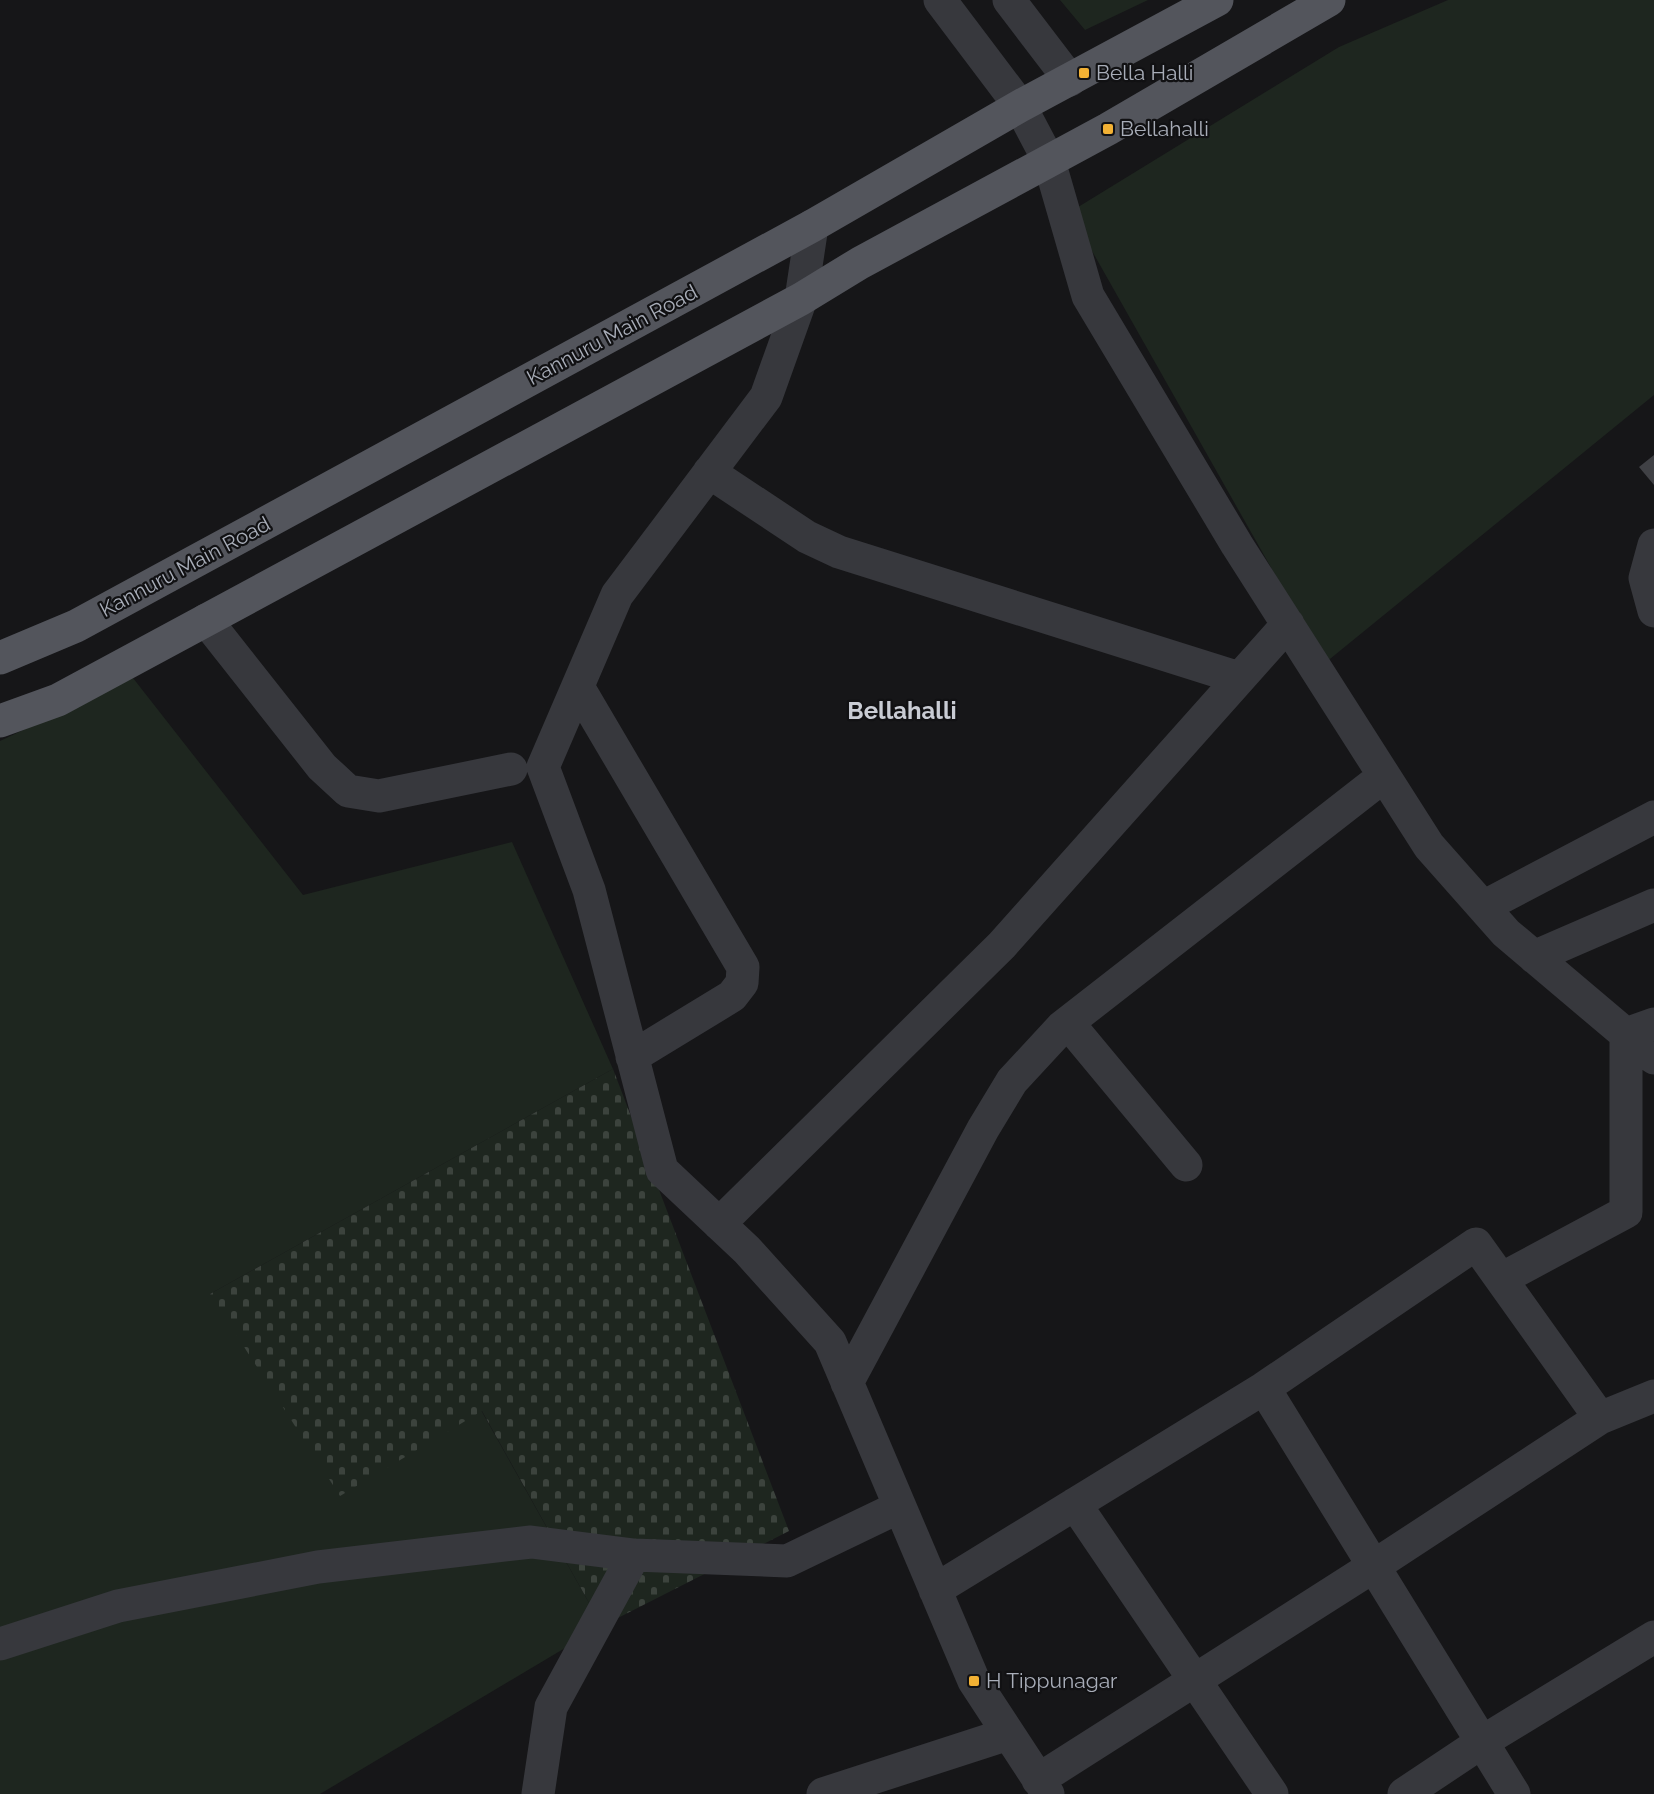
<svg xmlns="http://www.w3.org/2000/svg" width="1654" height="1794" font-family="Raleway,sans-serif">
<defs>
<pattern id="cemetery-stones" width="16" height="16" patternUnits="userSpaceOnUse" patternTransform="scale(1.5)"><rect width="16" height="16" fill="#1e261f"/><path d="M2 7V4a2 2 0 0 1 4 0v3zM10 15v-3a2 2 0 0 1 4 0v3z" fill="#3c433d"/></pattern>
</defs>
<rect width="100%" height="100%" fill="#161618"/>
<path fill="#1e261f" d="M1060,0H1148L1085,30Z
M1448,0H1654V395L1325,663L1070,212L1339,47Z
M133,678L303,895L512,842L613,1069L210,1294L481,1410L602,1626L320,1794H0V741Z"/>
<path fill="url(#cemetery-stones)" d="M613,1069L789,1531L602,1626L482,1411L340,1496L210,1294Z"/>
<path fill="#404145" d="M1654,455V485L1639,467Z"/>
<g fill="none" stroke-linecap="round" stroke-linejoin="round">
<path stroke="#37383d" stroke-width="33" d="M940,0L1020,106L1049,161L1088,296L1237,545L1429,846L1506,933L1654,1058
M1009,0L1070,80
M812,226L801,299L766,397L617,595L543,767L589,890L662,1170L747,1250L830,1342L974,1681L1048,1794
M709,472L807,537L839,552L1239,678
M1654,545L1645,578L1654,611
M206,620L322,767L348,791L379,796L511,769
M578,687L743,967L742,983L732,996L632,1057
M1483,907L1654,817
M1534,957L1654,905
M1068,1023L1186,1165
M719,1224L1002,945L1288,624
M1501,1279L1626,1212V1034L1654,1024
M847,1383L983,1129L1012,1081L1062,1027L1384,776
M1075,1504L1272,1794
M935,1590L1264,1388
M0,1644L118,1606L318,1567L531,1542L634,1555L787,1561L899,1507
M1038,1780L1374,1566L1600,1418
M538,1794L551,1707L634,1555
M823,1794L1008,1734
M1404,1794L1482,1742L1654,1637
M1514,1794L1264,1388L1476,1244L1600,1418L1654,1396"/>
<path stroke="#53555c" stroke-width="33" d="M0,658L76,626L812,226L1020,106L1217,0
M0,721L58,700L801,299L860,263L1108,129L1329,0"/>
</g>
<g fill="#f2b134" stroke="#111113" stroke-width="2">
<rect x="1078" y="67" width="12" height="12" rx="3"/>
<rect x="1102" y="123" width="12" height="12" rx="3"/>
<rect x="968" y="1675" width="12" height="12" rx="3"/>
</g>
<g text-anchor="middle" stroke-width="4.5" stroke-linejoin="round" paint-order="stroke">
<g font-size="21" fill="#a8adb8" stroke="#111113" text-anchor="start">
<text x="1096" y="80">Bella Halli</text>
<text x="1120" y="136">Bellahalli</text>
<text x="986" y="1688">H Tippunagar</text>
</g>
<g font-size="21" fill="#a8adb8" stroke="#111113">
<text transform="translate(612 335) rotate(-28)" y="7">Kannuru Main Road</text>
<text transform="translate(185 567) rotate(-28)" y="7">Kannuru Main Road</text>
</g>
<g font-size="24" font-weight="bold" fill="#c9ccd4" stroke="#111113">
<text x="902" y="719">Bellahalli</text>
</g>
</g>
</svg>
